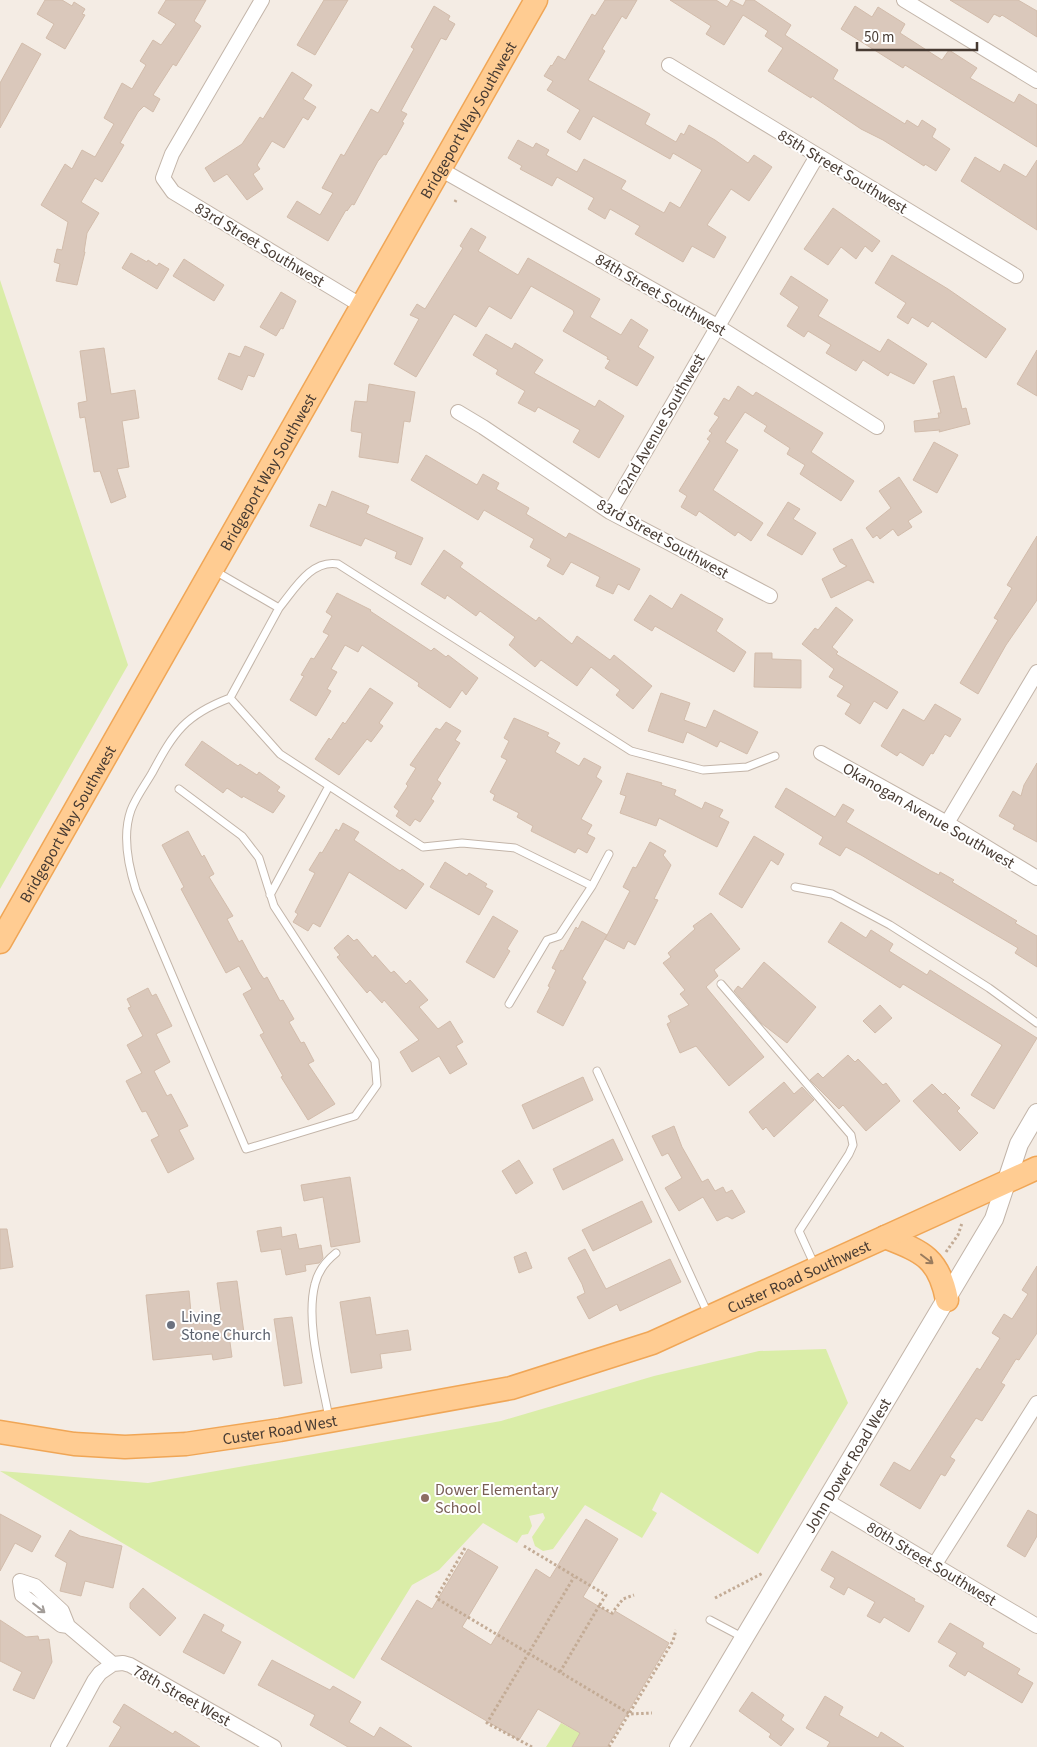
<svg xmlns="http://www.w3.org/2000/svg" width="1037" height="1747" font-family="'Source Sans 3',sans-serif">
<rect width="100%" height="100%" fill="#f4ece4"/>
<path fill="#daeda8" d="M0,280L128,665L0,889Z
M826,1349L848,1403L758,1554L661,1492L652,1510L657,1513L642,1538L585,1505L553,1549L543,1551L535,1546L532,1537L545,1518L543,1513L529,1516L532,1526L528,1534L522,1535L517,1543L483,1523L439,1570L412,1585L354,1679L0,1471L148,1483L501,1421L654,1376L759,1351Z
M561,1723L580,1733L572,1747H546Z"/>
<path fill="#dac8bb" stroke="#d2bcab" d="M45,0H62L72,6L74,2L85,9L82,14L85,15L65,49L46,38L54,24L37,14Z
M166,0H206L194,21L201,26L176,66L173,64L153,95L160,99L153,112L144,106L138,112L120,143L124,145L102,182L95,178L81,202L99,213L87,233L84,252H85L77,285L56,281L60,264L54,262L57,249L62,250L68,222L41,205L65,164L72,169L82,150L95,157L114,124L104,118L122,83L132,89L146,65L140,61L153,40L161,45L176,24L158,13Z
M324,0H348L315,55L297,45Z
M605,0H637L626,19L622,16L602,49L605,51L588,80L650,114L645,124L676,142L681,133L684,135L689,125L715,140L748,163L754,155L772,167L749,201L731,189L707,225L726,237L714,258L692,246L683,262L635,234L640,226L610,209L605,219L588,209L594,198L557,177L552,186L520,169L522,166L508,158L518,140L533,148L536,143L549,150L546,155L577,172L584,159L609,172L626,181L621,189L664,213L670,202L680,208L702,170L673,153L670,159L593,116L580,140L567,132L580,110L547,90L553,81L544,76L551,65L552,66L558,56L565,60L592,14L595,16Z
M670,0H716L727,7L731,0L743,6L746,0H754L791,25L785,35L838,70L833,79L905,124L907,120L918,127L922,120L936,129L932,137L950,149L936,171L925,164L924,166L883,140L861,129L812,96L811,98L768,71L783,48L765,36L768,31L743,15L724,45L706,34L711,26Z
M950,0H1018L1037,11V37L1002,15L1000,17L994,14L988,23Z
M434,6L450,16L448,20L455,24L446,40L441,38L401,111L407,114L402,122L404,123L386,155L384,154L378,161L354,205L352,204L347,211L346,210L328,241L287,217L297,201L320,215L333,193L322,188L341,154L344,156L371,109L378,113L414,49L411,47Z
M855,6L872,17L878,7L905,24L900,33L942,60L949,50L977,68L970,78L1014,103L1019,94L1037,105V147L905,65L903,68L841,29Z
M22,43L41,54L0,128V83Z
M292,72L312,85L303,99L316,107L308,120L303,117L284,148L272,141L257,165L260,169L253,174L263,189L247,200L227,174L214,182L205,168L242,144L260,117L263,119Z
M975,157L1000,172L1004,164L1026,177L1037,160V230L961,181Z
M833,208L880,241L872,252L865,246L856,259L841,247L828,265L804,249Z
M471,228L486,237L478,251L518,275L528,258L600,299L590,317L621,335L631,319L648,330L638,347L654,357L637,386L605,368L610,360L607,359L608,357L563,331L574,313L573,310L531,286L511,319L489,306L476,327L454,314L416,377L394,364L419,319L410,315L417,304L425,309L463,248L460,246Z
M131,253L147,262L148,260L157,266L159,263L169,269L157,289L122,268Z
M892,255L948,289L1006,329L986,358L932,321L928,327L912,317L908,324L897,317L906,303L875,283Z
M184,259L224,285L214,301L173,276Z
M791,276L828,300L818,316L880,352L888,339L927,364L914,384L890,372L888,376L863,360L856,371L826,353L831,345L808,331L804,337L787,326L799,307L780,294Z
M281,292L296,301L283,329L281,328L276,336L260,327Z
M486,334L512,349L515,343L543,360L534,373L595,407L599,400L624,416L599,458L573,442L580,430L538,407L535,412L518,403L525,391L496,374L498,370L473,355Z
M245,346L264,354L254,377L248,375L242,390L218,379L229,353L240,357Z
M104,348L111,394L135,390L139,418L122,421L129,467L117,469L126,497L111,503L100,471L94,472L85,417L80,418L78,403L87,401L80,351Z
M1037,350V396L1017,384Z
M954,376L962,409L966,408L970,424L939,432L940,430L915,432L914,421L939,418L938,413H941L933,381Z
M369,384L415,392L410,422L404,421L398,463L359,457L362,433L351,431L352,420L355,401L367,402Z
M738,386L753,396L756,392L823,433L811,452L854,481L841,501L800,474L805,465L787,454L790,448L764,431L767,426L745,412L725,442L738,450L713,490L763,523L751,541L738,532L735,536L699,511L696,516L681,507L687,496L679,491L710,441L707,439L712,433L709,431L719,417L714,414L724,398L729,401Z
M934,442L958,455L937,493L913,480Z
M426,455L477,485L483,474L499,483L496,489L529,508L526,514L566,538L569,533L640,569L629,590L618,584L613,594L596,586L600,577L571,562L563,575L547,566L551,559L530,547L534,539L484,510L478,520L411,480Z
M899,477L922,512L908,521L912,527L898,536L893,529L880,539L877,535L873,538L866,528L891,508L879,491Z
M332,491L369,506L366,513L423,538L411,565L395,558L397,552L365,538L361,546L310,526L319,504L326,507Z
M788,502L800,509L793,519L816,533L802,555L767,535Z
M1037,536V600L1006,645L978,694L960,683L998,620L994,618L1012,588L1007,585Z
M852,539L874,583L868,580L831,598L822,579L847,566L840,562L833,549Z
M444,550L463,563L460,567L536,621L539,617L572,644L577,636L610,660L614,655L652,686L633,709L616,695L620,690L591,667L577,686L541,660L535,667L509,645L515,637L480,611L476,616L447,595L445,599L421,584Z
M337,593L371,610L370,611L431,651L434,648L446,657L448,655L478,678L466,695L462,690L450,708L418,686L419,683L362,645L358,652L345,645L331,669L337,672L327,689L331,691L316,716L290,700L304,676L301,675L311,658L314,659L329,635L323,632L332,616L326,612Z
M681,594L723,619L716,631L746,652L734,672L655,626L652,631L634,620L650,595L672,609Z
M836,607L853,620L832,647L838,652L836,654L898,692L887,709L874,701L860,724L845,714L851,704L837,696L844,686L829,677L834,669L802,644L815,628L818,630Z
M755,653H772V659L801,660V688L754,687Z
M370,688L393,703L379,723L383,726L371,742L367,739L339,775L315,759L329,738L331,740L343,722L345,724Z
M661,693L690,703L684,720L706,728L714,710L758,732L747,754L720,741L717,747L687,732L683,743L648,731Z
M935,704L961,719L950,737L945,734L933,754L931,753L923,766L900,752L897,756L881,746L903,709L924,721Z
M514,718L549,733L547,736L560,743L555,752L579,766L584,758L601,767L596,777L602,781L581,819L592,825L587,834L595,838L587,853L578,848L575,853L531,831L533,826L517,817L519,813L493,800L495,795L490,792L507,760L501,757L509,741L504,738Z
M446,722L461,731L455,740L460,743L437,780L441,783L431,799L434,801L420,822L415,819L410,826L396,816L399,811L394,807L408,786L406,784L416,768L410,765L436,728L440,730Z
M202,741L238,766L240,764L257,775L259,772L280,787L277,791L285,796L273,813L243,796L242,798L227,788L223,793L185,765Z
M1037,763V842L1013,829L1015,825L999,816L1013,791L1021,796L1024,785Z
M627,773L662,783L661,785L676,790L674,795L702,809L705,802L723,810L719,817L729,822L717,847L659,818L656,826L620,813L626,796L620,794Z
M786,788L835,817L843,804L854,810L846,822L931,871L939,875L940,872L954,880L952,882L1017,921L1015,923L1037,936V967L1015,953L1018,948L861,855L846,847L840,856L819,844L823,837L775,807Z
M343,823L359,832L354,840L400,871L402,869L424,884L406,909L349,872L320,927L313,923L308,931L293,922L298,914L295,912L315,873L309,870L320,852L322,853L336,829L339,831Z
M188,831L202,857L204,855L214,874L209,877L233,916L227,919L239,942L242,940L259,972L264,979L267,977L280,1001L283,1000L294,1019L289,1022L301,1043L304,1042L314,1061L308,1064L335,1104L308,1120L281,1077L283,1076L260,1035L264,1033L243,994L252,989L239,966L226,973L181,889L184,887L162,845Z
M754,836L784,854L778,865L771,860L742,908L719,894Z
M650,842L666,851L663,855L671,865L654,899L658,900L635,945L628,941L624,949L605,939L630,891L623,887L633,867L636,868Z
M445,862L467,876L469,873L487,884L485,887L493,891L479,915L430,887Z
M711,913L740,949L714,970L718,976L706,987L764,1057L729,1086L696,1046L680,1053L667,1024L671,1022L668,1016L689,1005L680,994L685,990L663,963L671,957L668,953L695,929L693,926Z
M493,916L518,931L507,949L510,951L494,978L466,962Z
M582,921L607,935L582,979L586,982L563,1026L537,1012L550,987L548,986L556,970L552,968L561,950L563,951L576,927L578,929Z
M841,922L866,938L871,930L893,944L889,951L927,975L930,970L1037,1038L994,1109L971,1095L1002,1045L903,984L900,988L828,942Z
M348,935L354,941L357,939L373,958L375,955L391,973L394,971L406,984L410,980L428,1000L419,1007L438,1029L450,1021L463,1042L456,1046L467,1064L450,1074L439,1056L412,1072L400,1052L419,1040L384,1000L382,1003L370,990L367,993L337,957L340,955L334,948Z
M764,962L816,1007L787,1043L761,1023L734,991L738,986L742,989Z
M148,988L152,996L156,994L172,1026L156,1034L170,1062L154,1071L167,1096L171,1094L188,1126L179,1130L194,1159L168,1173L151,1140L159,1136L146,1111L142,1112L126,1081L142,1073L127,1045L143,1036L128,1008L131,1007L127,999Z
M880,1005L892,1018L875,1033L863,1021Z
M848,1055L855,1062L858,1059L883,1085L886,1083L900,1101L866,1131L843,1105L839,1109L810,1080L818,1073L823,1078Z
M583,1077L593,1100L533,1129L522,1105Z
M784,1082L794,1094L802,1087L814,1100L774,1137L766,1127L763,1130L749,1112Z
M932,1084L943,1095L945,1093L960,1108L957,1111L978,1133L960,1151L913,1101Z
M674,1126L682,1147L702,1182L708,1179L715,1191L723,1187L726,1193L732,1190L745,1212L732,1219L727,1216L717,1221L703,1197L679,1211L665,1188L682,1178L668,1153L662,1156L652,1136Z
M613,1139L623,1160L563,1190L553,1169Z
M519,1160L533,1183L516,1194L502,1171Z
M350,1177L360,1242L331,1247L323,1197L304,1201L301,1185Z
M642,1201L652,1222L593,1251L582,1230Z
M281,1227L282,1237L296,1234L299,1249L321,1245L323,1258L319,1263L305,1265L306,1271L286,1275L281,1249L261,1252L257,1231Z
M0,1229H7L13,1267L0,1269Z
M585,1249L606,1289L670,1259L681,1282L620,1311L617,1304L589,1319L577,1297L585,1293L582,1284L568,1258Z
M526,1252L532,1268L519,1273L514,1257Z
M1037,1266V1333L1019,1360L1016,1359L1001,1383L1005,1385L982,1421L976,1418L950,1457L955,1460L945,1476L941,1474L920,1509L880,1485L894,1462L910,1471L977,1368L980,1370L1000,1338L992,1333L1004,1314L1012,1319L1028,1294L1022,1290Z
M237,1281L244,1333L229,1335L232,1357L213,1360L212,1354L153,1360L146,1295L189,1291L192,1324L222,1319L217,1283Z
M370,1297L376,1335L408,1330L411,1350L380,1354L382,1368L351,1373L340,1302Z
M292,1317L302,1383L284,1386L274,1319Z
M1028,1510L1037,1515V1536L1025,1557L1007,1546Z
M0,1514L41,1536L32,1552L15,1543L0,1571Z
M586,1519L618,1539L583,1597L613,1615L615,1611L669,1643L607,1747H572L580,1733L538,1709L519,1740L381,1659L417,1600L432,1609L468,1549L498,1567L462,1627L491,1645L536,1569L550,1578Z
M70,1530L80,1536L122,1546L113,1588L85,1581L81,1596L60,1591L67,1563L55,1556Z
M832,1551L915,1599L914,1601L924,1606L909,1632L884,1617L880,1623L867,1616L875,1602L848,1587L844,1595L830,1587L835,1578L821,1570Z
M143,1588L176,1618L160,1636L130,1608V1603Z
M204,1614L224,1625L221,1631L241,1642L224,1674L183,1652Z
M0,1620L26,1637L38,1636L39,1640L49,1639L52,1662L34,1699L13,1690L22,1672L0,1661Z
M950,1623L984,1643L982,1647L1020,1669L1017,1674L1033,1683L1022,1703L968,1671L965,1676L949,1666L957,1653L938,1642Z
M272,1660L330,1690L333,1686L361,1702L349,1722L374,1737L380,1727L412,1747H348L310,1725L315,1715L258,1685Z
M752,1692L784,1715L781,1720L794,1729L781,1746L769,1737L771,1734L739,1711Z
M825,1696L843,1707L839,1715L878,1738L881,1732L904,1747H827L830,1742L806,1728Z
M124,1704L173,1734L175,1731L200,1747H109L121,1727L113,1722Z"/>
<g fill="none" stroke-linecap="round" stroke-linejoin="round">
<g stroke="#c3b5a9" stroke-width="9">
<path id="service" d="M215,571L279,608C294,590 311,559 338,564L631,751L703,770L747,767L775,756
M230,698L280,754L423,847L462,843L515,848L592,886L559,936L547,940L509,1004
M179,789L242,836L259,858L274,906L375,1061L377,1085L355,1116L246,1149L136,890C128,865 122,835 131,810C136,797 145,785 152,773C174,732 185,715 230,698L279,608
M592,886L609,854
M795,887L832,894L890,925L989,988L1037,1023
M270,895L329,786
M721,984L851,1135L853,1145L849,1154L799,1231L815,1266
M597,1071L708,1314
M329,1418C322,1379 305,1322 315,1284C318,1271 326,1261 336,1253
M710,1620L744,1638"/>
</g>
<g stroke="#c3b5a9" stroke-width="16">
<path id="minor" d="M262,0L172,154L163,178L173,192L362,306
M904,0L1037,81
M669,65L1016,276
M440,169L717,326L877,427
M458,412L483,427L610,512L770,596
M610,512L817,156
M821,753L947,823L1037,878
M947,823L1037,672
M827,1501L1037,1626
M935,1564L1037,1403
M68,1626L61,1625L22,1595L20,1581L35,1586L62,1611L68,1626L113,1664L123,1663L130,1665L274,1747
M58,1747L94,1681L100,1673L113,1664"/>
</g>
<g stroke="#c3b5a9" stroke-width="20">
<g id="tertiary">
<path id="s1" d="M679,1747L994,1219L1019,1144L1037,1113"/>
</g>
</g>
<g stroke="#f0a656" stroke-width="25">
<g id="primary">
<path id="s2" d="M0,942L536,0"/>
<path d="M885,1237C923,1252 939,1258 947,1300"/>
<path id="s3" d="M0,1432L74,1444L125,1447L186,1444L280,1430L511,1388L652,1343L1037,1168"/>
</g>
</g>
<path stroke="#c3ab95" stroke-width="3" stroke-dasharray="2.5 2.5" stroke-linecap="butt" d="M455,202L456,200
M946,1252L958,1235L962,1223
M524,1546L606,1595L599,1606
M465,1548L436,1598L630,1714L652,1713
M715,1598L763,1573
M560,1672L599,1606L612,1613L623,1599L634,1595
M532,1747L487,1723L574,1577
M609,1747L673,1641L676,1630"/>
<use href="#service" stroke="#fff" stroke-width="7"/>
<use href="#minor" stroke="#fff" stroke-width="14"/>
<use href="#tertiary" stroke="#fff" stroke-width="18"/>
<use href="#primary" stroke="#ffcc92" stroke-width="22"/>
</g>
<defs><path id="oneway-shaft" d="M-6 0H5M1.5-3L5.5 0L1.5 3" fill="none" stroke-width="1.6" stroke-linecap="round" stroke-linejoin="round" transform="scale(1.25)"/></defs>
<use stroke="#9a7c5e" href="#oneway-shaft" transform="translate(927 1259) rotate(37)"/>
<use stroke="#a39d99" href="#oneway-shaft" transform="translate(39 1608) rotate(38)"/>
<circle fill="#6b7280" stroke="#fff" stroke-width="2" cx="171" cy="1325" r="5"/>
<circle fill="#8d6e63" stroke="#fff" stroke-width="2" cx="425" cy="1498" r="5"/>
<g text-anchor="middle" stroke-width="4" stroke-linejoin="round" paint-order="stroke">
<g font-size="16" fill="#473b33" stroke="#fff">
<text dy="6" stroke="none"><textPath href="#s2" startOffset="946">Bridgeport Way Southwest</textPath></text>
<text transform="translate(843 171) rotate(31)" y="6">85th Street Southwest</text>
<text transform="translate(260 244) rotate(31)" y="6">83rd Street Southwest</text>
<text transform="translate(661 294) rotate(30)" y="6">84th Street Southwest</text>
<text transform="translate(660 424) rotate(-60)" y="6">62nd Avenue Southwest</text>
<text dy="6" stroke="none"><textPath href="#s2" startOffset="541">Bridgeport Way Southwest</textPath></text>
<text transform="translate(663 538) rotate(29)" y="6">83rd Street Southwest</text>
<text transform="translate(929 815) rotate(30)" y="6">Okanogan Avenue Southwest</text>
<text dy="6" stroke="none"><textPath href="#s2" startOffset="136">Bridgeport Way Southwest</textPath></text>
<text dy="6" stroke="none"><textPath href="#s3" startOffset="826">Custer Road Southwest</textPath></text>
<text dy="6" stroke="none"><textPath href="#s3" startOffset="282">Custer Road West</textPath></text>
<text dy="6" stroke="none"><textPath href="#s1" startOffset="328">John Dower Road West</textPath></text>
<text transform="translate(932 1563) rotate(31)" y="6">80th Street Southwest</text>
<text transform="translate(182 1695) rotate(29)" y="6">78th Street West</text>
</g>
<g font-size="16" fill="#5b616d" stroke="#fff" text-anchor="start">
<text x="181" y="1322">Living<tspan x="181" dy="18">Stone Church</tspan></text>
</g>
<g font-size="16" fill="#785e54" stroke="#fff" text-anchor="start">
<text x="435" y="1495">Dower Elementary<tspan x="435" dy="18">School</tspan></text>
</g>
</g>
<path d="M857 42v8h120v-8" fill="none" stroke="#473b33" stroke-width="2.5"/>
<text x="864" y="42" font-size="15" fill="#473b33" stroke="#ffffff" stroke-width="4" paint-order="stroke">50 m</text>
</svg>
